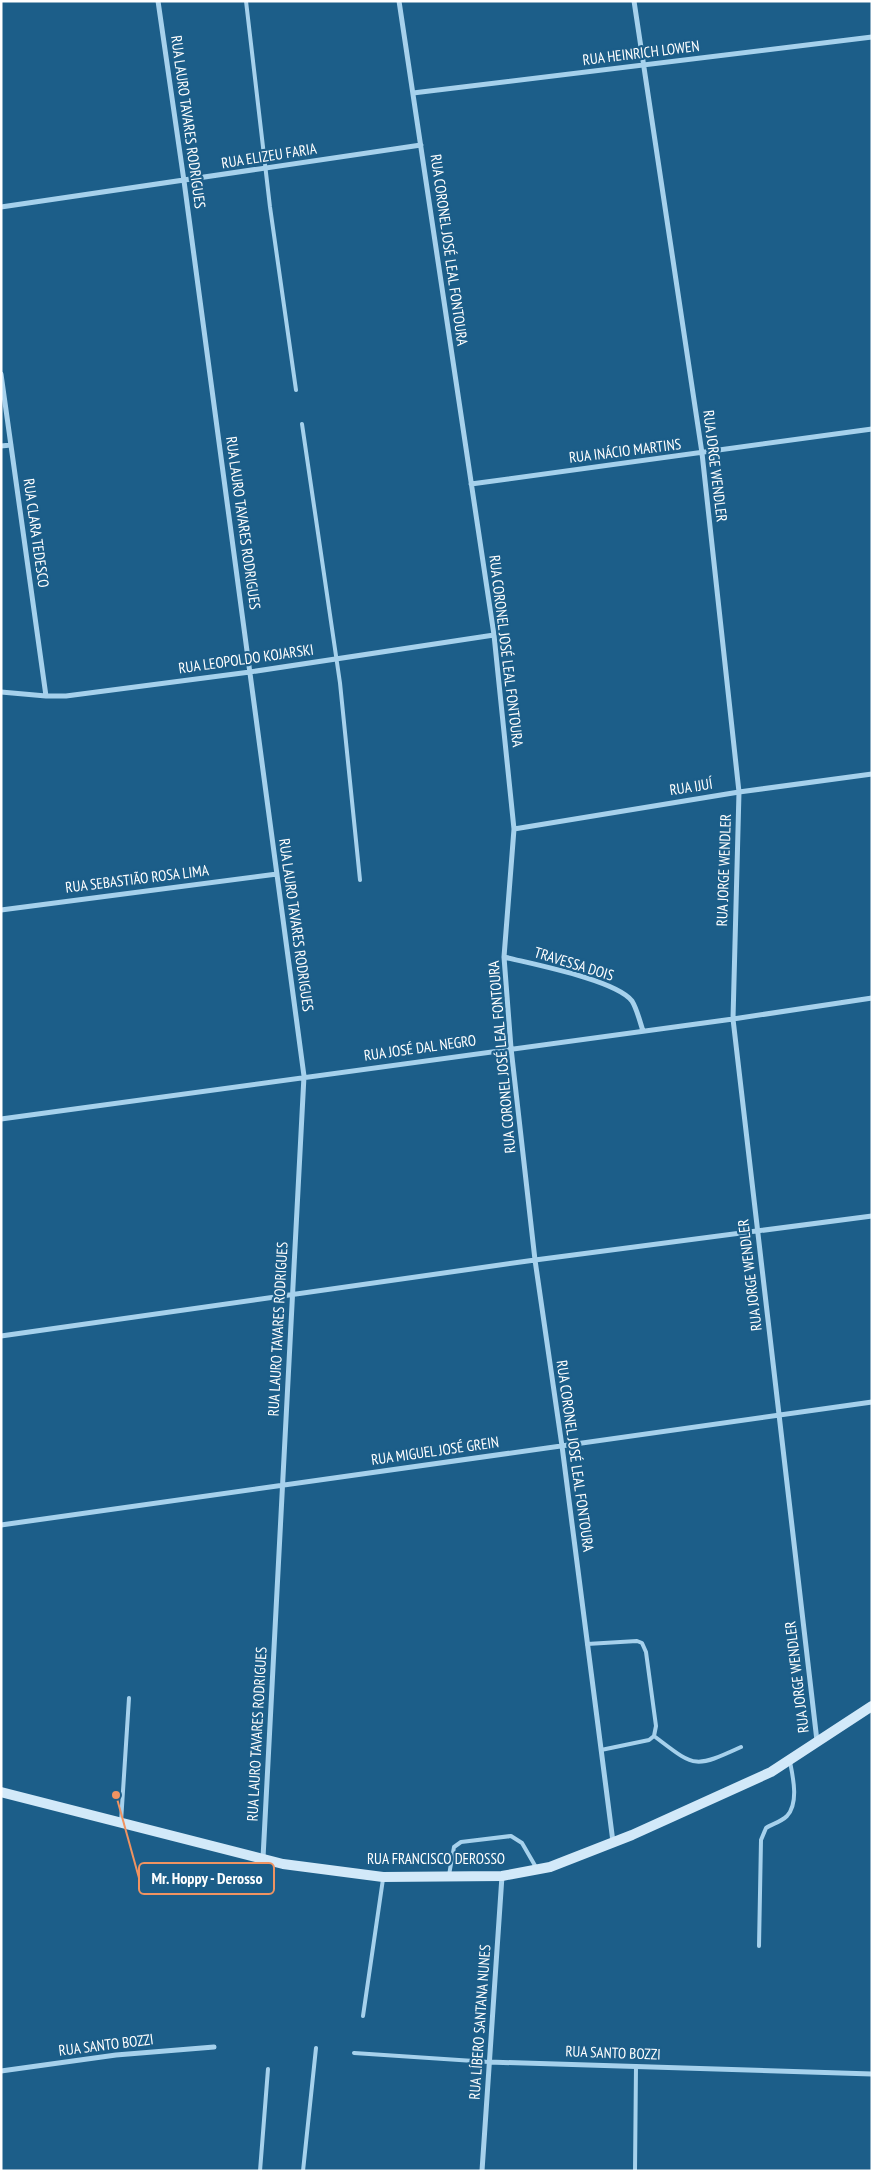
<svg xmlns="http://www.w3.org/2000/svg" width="873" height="2172" font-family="'PT Sans Narrow',sans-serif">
<rect width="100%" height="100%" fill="#1c5e89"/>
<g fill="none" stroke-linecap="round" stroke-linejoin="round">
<path stroke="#a6d1ec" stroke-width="4" d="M246,1L270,207L296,390
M302,424L340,683L360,880
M587,1644L637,1641L642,1643L646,1652L656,1726L654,1736L649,1740L601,1750
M654,1736C695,1767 693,1769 741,1747
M121,1822L129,1698
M449,1875L454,1847L461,1842L511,1836L522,1843L537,1869
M759,1946L761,1840L766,1828C772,1824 781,1822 787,1816C799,1803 793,1777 790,1762
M363,2016L383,1879
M354,2053L489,2062
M260,2171L268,2069
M303,2171L316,2048
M635,2171L636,2066"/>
<path stroke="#a6d1ec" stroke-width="5" d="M158,1L184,181L304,1076L263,1858
M399,1L494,635L514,829L504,957L511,1048L535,1260L562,1446L613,1842
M634,1L702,453L739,792L733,1019L817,1741
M413,93L872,37
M1,207L421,145
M1,374L46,696
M1,446L11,445
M471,484L872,429
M1,692L46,696H66L250,672L494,635
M514,829L739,792L872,774
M1,910L277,874
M504,957C532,964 616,980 632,1001C637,1009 640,1022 643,1031
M1,1119L733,1019L872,998
M1,1336L535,1260L872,1216
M1,1525L872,1402
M489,2062L872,2074
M1,2071L116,2055L214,2047
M482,2171L502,1876"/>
<path stroke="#d2e9f9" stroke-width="10" d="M1,1792L283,1864L383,1877L502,1876L550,1867L632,1835L771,1772L872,1706"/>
</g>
<g text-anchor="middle" stroke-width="4.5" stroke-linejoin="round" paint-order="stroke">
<g font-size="15" fill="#fff" stroke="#1c5e89">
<text transform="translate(641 53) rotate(-7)" y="5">RUA HEINRICH LOWEN</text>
<text transform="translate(188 122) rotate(82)" y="5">RUA LAURO TAVARES RODRIGUES</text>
<text transform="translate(269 156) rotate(-9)" y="5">RUA ELIZEU FARIA</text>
<text transform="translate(449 250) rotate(82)" y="5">RUA CORONEL JOSÉ LEAL FONTOURA</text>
<text transform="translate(625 451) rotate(-7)" y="5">RUA INÁCIO MARTINS</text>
<text transform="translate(715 466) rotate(83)" y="5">RUA JORGE WENDLER</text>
<text transform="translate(243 523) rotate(82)" y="5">RUA LAURO TAVARES RODRIGUES</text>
<text transform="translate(36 533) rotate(82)" y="5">RUA CLARA TEDESCO</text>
<text transform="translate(506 651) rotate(83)" y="5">RUA CORONEL JOSÉ LEAL FONTOURA</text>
<text transform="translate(246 659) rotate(-8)" y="5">RUA LEOPOLDO KOJARSKI</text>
<text transform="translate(691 787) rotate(-9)" y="5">RUA IJUÍ</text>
<text transform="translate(724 870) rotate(-88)" y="5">RUA JORGE WENDLER</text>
<text transform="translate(137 879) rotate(-7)" y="5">RUA SEBASTIÃO ROSA LIMA</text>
<text transform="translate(296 925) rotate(82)" y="5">RUA LAURO TAVARES RODRIGUES</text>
<text transform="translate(574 964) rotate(17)" y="5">TRAVESSA DOIS</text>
<text transform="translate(420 1048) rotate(-8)" y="5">RUA JOSÉ DAL NEGRO</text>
<text transform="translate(502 1057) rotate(-95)" y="5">RUA CORONEL JOSÉ LEAL FONTOURA</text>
<text transform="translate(750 1275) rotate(-97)" y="5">RUA JORGE WENDLER</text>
<text transform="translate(278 1329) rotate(-87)" y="5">RUA LAURO TAVARES RODRIGUES</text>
<text transform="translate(435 1451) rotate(-8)" y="5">RUA MIGUEL JOSÉ GREIN</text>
<text transform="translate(575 1456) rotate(82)" y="5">RUA CORONEL JOSÉ LEAL FONTOURA</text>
<text transform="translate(797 1677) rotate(-97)" y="5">RUA JORGE WENDLER</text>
<text transform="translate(257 1734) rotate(-87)" y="5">RUA LAURO TAVARES RODRIGUES</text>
<text x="436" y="1864">RUA FRANCISCO DEROSSO</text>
<text transform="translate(480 2022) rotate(-86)" y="5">RUA LÍBERO SANTANA NUNES</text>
<text transform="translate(106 2045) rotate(-7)" y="5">RUA SANTO BOZZI</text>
<text transform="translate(613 2053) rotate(2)" y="5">RUA SANTO BOZZI</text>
</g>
</g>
<path fill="none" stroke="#f09361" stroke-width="2" d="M116 1795L139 1878"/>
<circle fill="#f09361" stroke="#1c5e89" stroke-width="2" cx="116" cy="1795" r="5"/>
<rect fill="#1c5e89" stroke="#f09361" stroke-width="2" x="139" y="1863" width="135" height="31" rx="5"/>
<g font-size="16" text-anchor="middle" font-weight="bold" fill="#fff">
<text x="207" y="1884">Mr. Hoppy - Derosso</text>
</g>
<rect width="873" height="2172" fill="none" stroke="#ffffff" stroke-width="5"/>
</svg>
